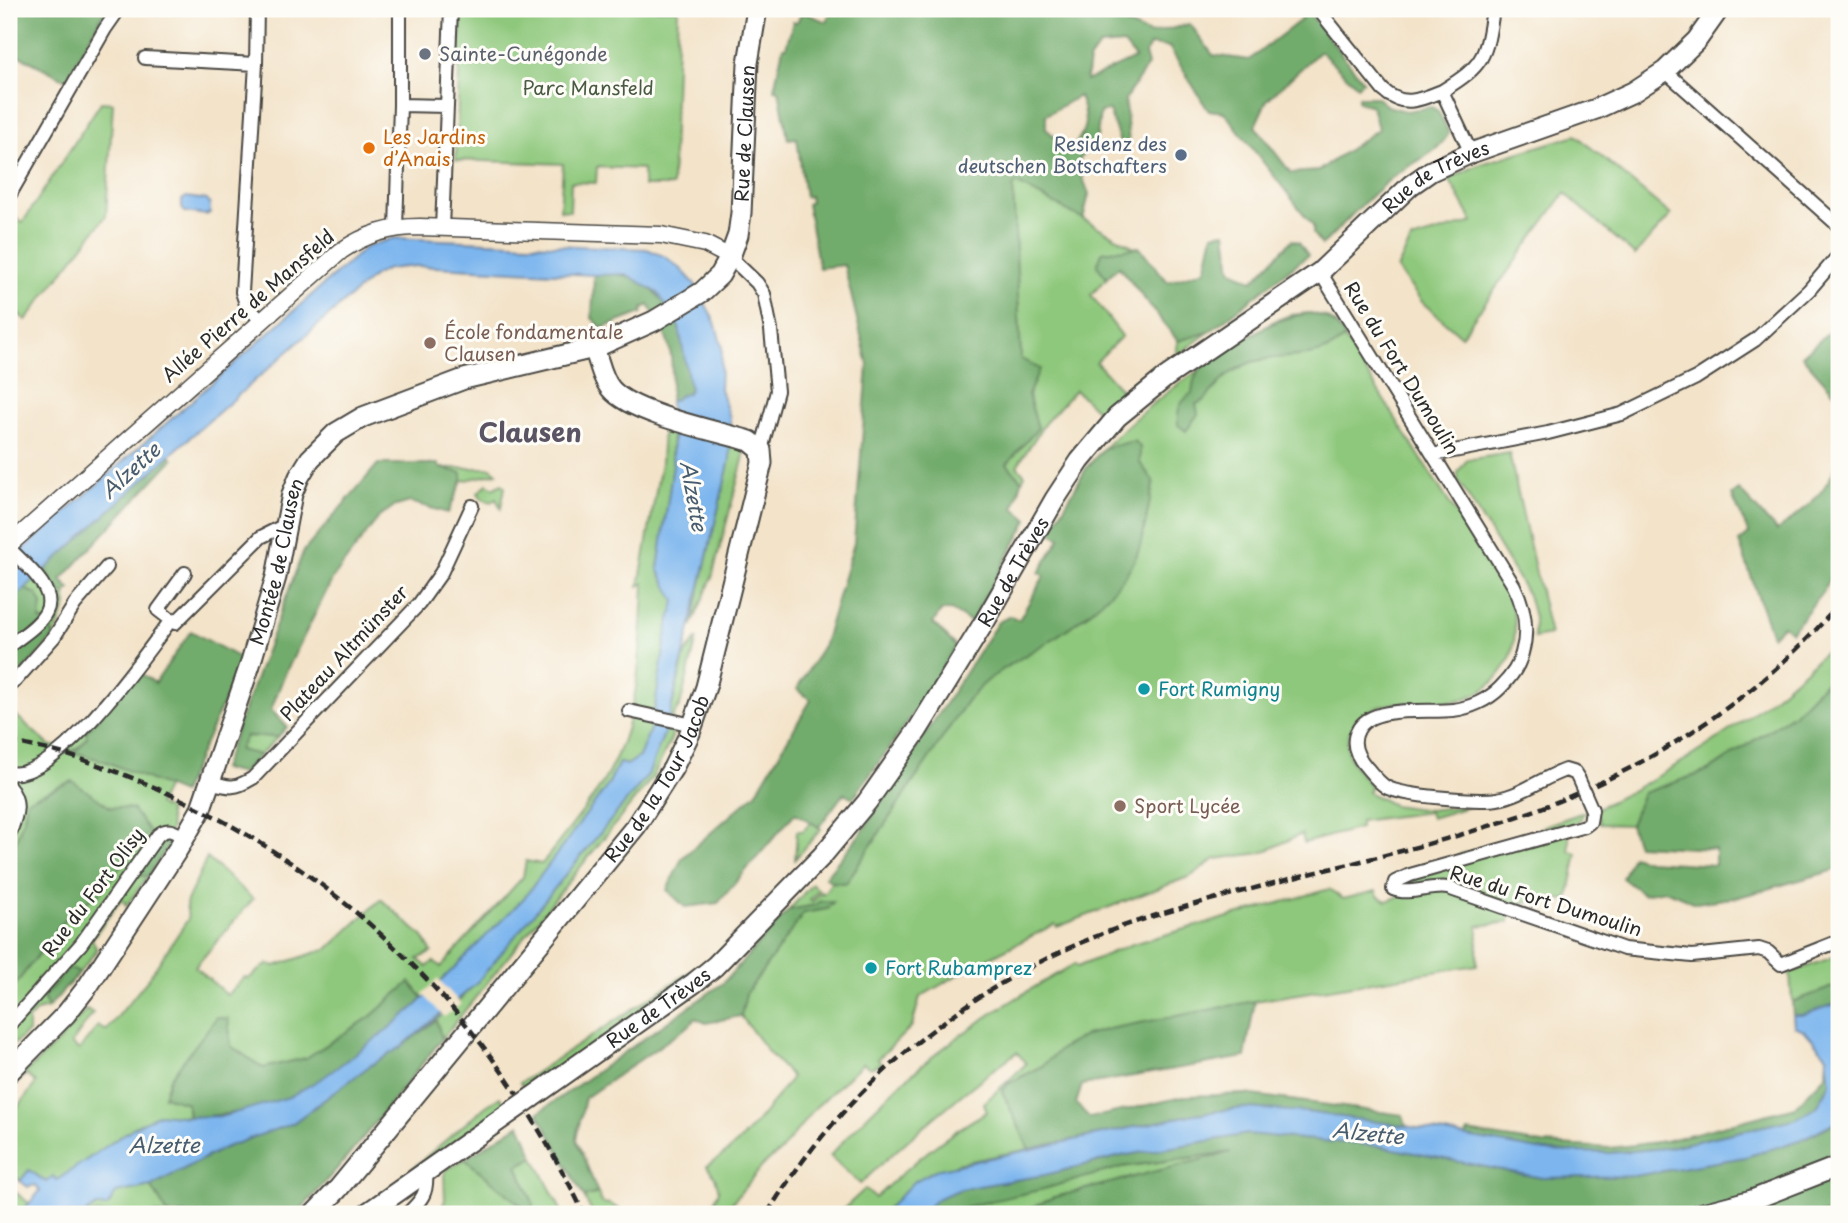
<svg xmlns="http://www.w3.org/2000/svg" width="1848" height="1223" font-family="'Playpen Sans',sans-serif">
<rect width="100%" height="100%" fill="#fdfcf7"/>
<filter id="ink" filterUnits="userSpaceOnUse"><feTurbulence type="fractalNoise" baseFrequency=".0143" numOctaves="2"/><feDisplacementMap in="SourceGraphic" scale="14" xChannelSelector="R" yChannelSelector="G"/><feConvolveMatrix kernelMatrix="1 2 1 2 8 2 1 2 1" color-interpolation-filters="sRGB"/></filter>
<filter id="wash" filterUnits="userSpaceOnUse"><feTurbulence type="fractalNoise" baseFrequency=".00686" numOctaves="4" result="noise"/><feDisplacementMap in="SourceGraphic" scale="28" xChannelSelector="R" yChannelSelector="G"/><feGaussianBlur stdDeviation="1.57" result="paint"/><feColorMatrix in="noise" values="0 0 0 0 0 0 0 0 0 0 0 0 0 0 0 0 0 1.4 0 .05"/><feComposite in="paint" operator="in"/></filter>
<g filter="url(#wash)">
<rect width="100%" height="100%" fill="#f3e3c9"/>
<path fill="#8ec87c" stroke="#5c7a54" stroke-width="2" d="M461,9H678L672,186H643V169L597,167L596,183L571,182L570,211L560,210L563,164L456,160Z
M101,102L113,103L106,216L26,320L9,307V215L23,222Z
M1576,135L1671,215L1635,255L1565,193L1461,336L1423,303L1397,269L1411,240L1473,222L1449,179L1478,165Z
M1016,182L1134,247H1139L1209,332L1176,356L1178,341L1118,266L1091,295L1122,336L1096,362L1125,394L1103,416L1075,390L1045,423L1017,466L1025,475L1022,481L1006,464L1038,428L1028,395L1039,369L1021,359L1013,188Z
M1310,313L1325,317L1335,323L1505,591C1516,612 1517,631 1512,653C1509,663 1502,672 1495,680C1463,715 1418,695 1379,707C1356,714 1340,737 1351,760C1355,769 1365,778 1371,786L1368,792L1393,805L1429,810L1475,805L1431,818L1429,812L1360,821V828L1304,843L1302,834L1261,853L1215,859L1191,876L1057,927L1055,924L979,963L920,997L912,1026L878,1059L881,1064L870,1068L863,1063L815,1108L780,1152L764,1164L723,1214H709L719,1191L715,1177L707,1166C744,1144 766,1110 792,1077L769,1053L741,1016L746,994L804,913L827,909L816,905L789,910L812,884L819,890L810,900L812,902L821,892L823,894L832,882L846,883L967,701L983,683L1003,667L1050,641L1089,613L1154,482L1140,463V447L1134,441L1104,448C1152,397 1214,360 1272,322L1290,315Z
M663,427L672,430L671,453L673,465L658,569L676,601L667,631L652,725L639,757L627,765L619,763L608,785L524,898L487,937L423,998L410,983L370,1017L306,1058L263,1068L231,1046L228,1019L164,1096L187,1103L189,1117L159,1114L133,1128L57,1180L47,1182L29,1170L20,1181L9,1172V1119L36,1083L26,1074L9,1092V1088L57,1043L86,1010L93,1013L71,1044L79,1050L98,1026L106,1031L146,982L188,919L186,903L207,858L253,899L195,967L227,995L245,977L248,979L267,964L275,966L329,948L381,899L423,937L432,952L418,959L427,967L434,961L441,967L523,877L526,861L542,864C562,837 586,810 603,782C640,721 641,652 644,583L639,586L661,463Z
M730,445L742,449L744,456L712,578L691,627L730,459Z
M1509,453L1550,635L1534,638V617L1528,595L1458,480V472L1467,460Z
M439,468H491L497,473L462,481V473Z
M487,484L494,488L502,484L505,487L501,508L496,499L491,502L482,499L478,493Z
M47,568L51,584L65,594L67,605L54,637L40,620L37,594L24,589Z
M697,638L680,706C670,718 670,722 672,737L653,777L442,1039L436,1020L458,1002L648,775L667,726L685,654Z
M1839,638V668L1795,713L1708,771L1643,793L1630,825L1600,824L1596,809C1672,772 1741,728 1804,671C1815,660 1829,650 1839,638Z
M9,709L49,745L63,749L100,710C93,724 87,746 72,751L107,762L167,786L158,804L168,810L171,829L141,870V876H148L126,906L124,901H120L92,939L97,950L79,973L70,968L43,997L48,1008L37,1011L28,1020V1032L13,1045L9,1042V993L72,910L98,895L132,809L27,801L24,818L9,860V836L16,815L9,787Z
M246,736L278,737L260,755L238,750Z
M1584,812L1580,820L1552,834L1569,830V851L1577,853L1568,899L1517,903L1510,910L1509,922L1478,926L1477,965L1255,1001L1086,1035L1062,1048L1042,1066L1008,1083L1002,1091L1029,1149L957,1164L888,1207L883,1214H838L865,1189L875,1198C910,1165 945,1135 987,1112L984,1103L1026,1064L1017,1052C961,1093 910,1137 860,1184L830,1156C905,1070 975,1019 1075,964L1077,967L1132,944L1329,889L1343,899L1376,891L1378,896L1387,901L1411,892L1393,889L1462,854L1529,834L1547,825Z
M811,822L821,829L795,859L797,831H803Z
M1839,955V985L1792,1002L1790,973Z
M694,969L696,972L526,1091L520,1083Z
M500,1097L506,1105L408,1174L407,1173L486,1106Z
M1241,1151L1055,1197L1016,1214H953L965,1207L1122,1167Z
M534,1157L563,1214H439L445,1200L444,1175L446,1170L465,1159L528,1211L534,1205L517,1166Z
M9,1182L12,1184L10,1188L29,1203L20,1214H9Z
M151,1186L168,1214H84L97,1206L107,1207L116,1193Z
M598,1193L602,1203L610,1204L628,1214H593L584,1197Z"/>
<path fill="#72ac6c" stroke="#4e6c4c" stroke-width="2" fill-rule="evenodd" d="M9,9H106L66,80L18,55L9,66Z
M831,9H1132L1126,24L1150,34L1190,24L1213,55L1249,60L1302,19L1295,9H1306L1363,81L1357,86L1320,51L1267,100L1255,126L1291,173L1318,171L1378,129L1372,106L1358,102V97H1376L1387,106L1406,111L1432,107L1438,111L1449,133C1437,154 1417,160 1398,173C1371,193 1347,221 1322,245L1313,234V226L1224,112L1208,110L1169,47L1150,45L1145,54L1148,65L1125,99L1129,143L1121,145L1109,111L1100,112L1097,137L1077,163L1089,194L1083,219L1016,183L1013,188L1021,359L1040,369L1028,395L1038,428L1007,464L1022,481L1014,508L1028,520L971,622L951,610L941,611L933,623L956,646L907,723L853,798L844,793L819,827L795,813L718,903L685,907L667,890L682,858L756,793L811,700L797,689L824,644L854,543L868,365L844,265L819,268L807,204L811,202L810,196L805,197L797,138L788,139L779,90L774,89L783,47H786L793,22H797L802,12L827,22ZM1124,44L1135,58L1086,81L1089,60L1099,46ZM1079,96C1088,120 1088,129 1071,150L1046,129V115Z
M1226,232L1231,270L1253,281L1292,240L1299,242L1308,255L1209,332L1178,341L1119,266L1107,278L1097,266L1102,252L1139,247L1168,282L1205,270L1213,234Z
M614,274C643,275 669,301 679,328C686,346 686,369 690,389C687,395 676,401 670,400C674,354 673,345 649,305L643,308L642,313L602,328L592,318L594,275Z
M1310,313C1328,317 1335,322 1345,337C1320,364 1284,352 1252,362C1238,367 1225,376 1216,387C1208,395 1207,401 1196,404L1198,414L1186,431L1178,425C1177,410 1179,402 1192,393L1194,380L1200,369C1235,346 1267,318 1310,313Z
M1839,323V398L1802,356Z
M1134,441L1140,447V463L1154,482C1149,503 1146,525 1140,546C1129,585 1082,620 1049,641C1017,661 992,672 967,701L846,883L832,882L825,877L862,832L998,622L1011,616L1019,620L1044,576L1039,573L1060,538L1050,532L1087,467L1104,448Z
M170,455L173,459L61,580L70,589L65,594L51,584L47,568Z
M1839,458V556L1825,589L1791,632L1783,625L1772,636L1739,542L1749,534L1732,495L1739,490L1777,531C1807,507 1825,496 1839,458Z
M378,464H438L440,468L462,473V481L448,513L410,502L393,507L379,517L333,578L284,676L271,710L287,727L278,737L246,736L239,750L260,755L242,774L222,769L303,552Z
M24,589L37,594L42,604L40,620L48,623L54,637L9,685V603Z
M191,631L243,660L182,793L107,762L70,751L78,749L87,738L86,732L138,671L155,683Z
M1839,668V869L1739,897L1696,903L1665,890L1643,894L1622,878L1632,856L1648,861L1715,865V849L1637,845L1630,825L1643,793L1708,771L1795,713Z
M72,781L110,807L132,809L149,831L98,895L72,910L9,993V860L24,818L27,800Z
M162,841H167L169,845L148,876H141V870Z
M820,901L833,902L827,909L804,913L746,994L741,1016L706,1023L695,1018L690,1025L585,1098L576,1139L598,1193L584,1197L538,1113L723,983L789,910L816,905Z
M69,968L79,973L48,1008L43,997Z
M410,982L423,998L416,1006C381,1035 330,1080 289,1097C258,1111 222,1116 189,1117L187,1103L164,1096L170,1078L217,1017L228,1019L231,1046L263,1068L306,1058L370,1017Z
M1839,985V1003L1802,1015H1793L1792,1002Z
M1255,1001L1245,1057L1082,1085L1076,1104L1090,1118L1187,1096L1245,1094L1403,1115L1406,1126L1306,1112L1244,1108L1195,1114L1029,1149L1002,1091L1008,1084L1042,1066L1062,1048L1086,1035L1108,1029Z
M436,1020L442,1039L349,1155L297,1214H168L151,1186L224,1148L293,1123L368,1067L401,1047Z
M1827,1056L1830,1084L1817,1107L1795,1119L1666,1148L1610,1153L1544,1151L1465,1138L1468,1132L1543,1144L1610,1148L1665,1141L1795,1107L1826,1075Z
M1839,1121V1214H1016L1055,1197L1231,1152L1122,1167L1044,1189L965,1207L953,1214H921L938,1198L961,1189L1045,1175L1121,1156L1248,1134L1379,1146L1542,1178L1634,1176L1745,1157L1800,1140Z
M520,1124L534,1157L517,1166L534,1205L528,1211L465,1159Z"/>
<path fill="#7db6ee" stroke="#54708c" stroke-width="2" d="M186,197L207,200L210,205V213L206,215L185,212L182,208V200Z
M394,238L647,249L666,257L682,270L695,284L715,322L722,347L720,389L730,418V459L667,726L648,775L475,985L401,1047L368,1067L293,1123L224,1148L151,1186L116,1193L107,1207L97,1206L84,1214H20L40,1191L36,1185L28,1187L20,1181L29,1170L46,1182L53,1176L57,1180L133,1128L159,1114L189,1117L224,1116L289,1097L324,1077L382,1034L416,1006L524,898L608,785L619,763L627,765L639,757L652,725L667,631L675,601L658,569L673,465C670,449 676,433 673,417C672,410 669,408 670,400H674L679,396L688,393L690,389L679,327L658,293L626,274L594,275L416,266L388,269L375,275L170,455L9,603V562L366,247Z
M1839,1003V1120L1800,1140L1745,1157L1634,1176L1542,1178L1379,1146L1248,1134L1121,1156L1045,1175L961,1189L938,1198L921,1214H883L913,1182L935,1170L1195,1114L1244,1108L1306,1112L1406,1126L1544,1151L1610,1153L1666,1148L1795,1119L1817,1107L1830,1084L1827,1056L1804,1030L1794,1026L1793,1015H1802Z"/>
<path fill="#f3e3c9" d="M438,979L461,1004L444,1017L423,994Z"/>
</g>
<g filter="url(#ink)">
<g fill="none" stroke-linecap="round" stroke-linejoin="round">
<g stroke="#494743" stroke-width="16">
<path id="minor" d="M257,9L256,64L242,292L246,304L261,321
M400,9V105
M1318,9L1383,90C1403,108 1420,100 1442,91
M145,58L256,64
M1665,71L1839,226
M447,106L451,9
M1471,153L1442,91C1484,65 1486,58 1493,9
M9,196L105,29L119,9
M396,228L400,105L447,106L442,228
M730,257L757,283L764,294L771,330L777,391L761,450
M1320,272L1514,586C1525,608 1529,629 1522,653C1519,667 1510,678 1500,688C1488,700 1470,708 1453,710C1428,713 1371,704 1358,730C1350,744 1358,758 1367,768C1373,775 1378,782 1386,787C1402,796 1477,802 1497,799C1522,795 1542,778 1565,770L1575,773L1578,778
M1433,455L1548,433L1622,414L1696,378L1755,340L1809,290L1839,255
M9,548C23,563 58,589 46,612C39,626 20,637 9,646
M171,620L158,610L185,573
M9,685L15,681L54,637L75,604L107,567
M629,711L693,725
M9,773C57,782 143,657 171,620L175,623L261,537L285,525
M210,782C230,788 235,789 253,778L419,604L441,573L472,506
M9,787C23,803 15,818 9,836
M1592,810L1590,822L1585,826L1410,875L1395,882L1393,889C1410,896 1430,885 1448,888L1624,949L1692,956L1759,949L1768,952L1781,964L1839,941
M9,1025L81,944L158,835C168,826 175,832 185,838
M407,1214C422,1200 428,1193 426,1172"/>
</g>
<g stroke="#494743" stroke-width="19">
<path id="secondary" d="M9,545L341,251C366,234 389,227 420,227L661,235L705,244L730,257"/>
</g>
<g stroke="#494743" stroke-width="23">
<g id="primary">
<path id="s1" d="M9,1072L66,1014L88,986L178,849L200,811L250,665L276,577L292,494L299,477L310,459L336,433L363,417L464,379L594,348L654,321L702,292L720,275L730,257L738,235L741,213L748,63L757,9"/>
<path id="s2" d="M531,1098L694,983L715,966L822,856L867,802L917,731L985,621L1055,499L1080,461L1117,417L1166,377L1320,272L1411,185L1431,171L1471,153L1596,109L1633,92L1665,71L1697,40L1719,9"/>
<path id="s3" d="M314,1214L338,1189L636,826L673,768L690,733L706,687L762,463L761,450L750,441C717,431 632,414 611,389C602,379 599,361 594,348"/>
<path d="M366,1214L511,1112"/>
<path d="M1699,1214L1752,1200L1839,1166"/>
</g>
</g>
<use href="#minor" stroke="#fff" stroke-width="12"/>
<use href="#secondary" stroke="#fff" stroke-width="16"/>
<use href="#primary" stroke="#fff" stroke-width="19"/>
<path stroke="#2b2b2b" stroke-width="4.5" stroke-dasharray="10 5" stroke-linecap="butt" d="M9,741C29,746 51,750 71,756C274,820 443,958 547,1144C560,1167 573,1190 584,1214
M767,1214C842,1090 962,990 1097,936C1154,913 1215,899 1274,883C1358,861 1444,843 1525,814C1644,771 1757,701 1839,604"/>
<g stroke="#494743" stroke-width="16" stroke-linecap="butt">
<path id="minor-bridge" d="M1578,778L1592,810"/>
</g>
<g stroke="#494743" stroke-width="23" stroke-linecap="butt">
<path id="primary-bridge" d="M511,1112L531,1098"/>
</g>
<use href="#minor-bridge" stroke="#fff" stroke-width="12"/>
<use href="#primary-bridge" stroke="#fff" stroke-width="19"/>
</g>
</g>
<circle fill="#6b7280" stroke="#fdfcf7" stroke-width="2.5" cx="425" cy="54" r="7"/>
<circle fill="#e8710a" stroke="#fdfcf7" stroke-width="2.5" cx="369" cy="148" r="7"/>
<circle fill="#5c6f8a" stroke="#fdfcf7" stroke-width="2.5" cx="1181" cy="155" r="7"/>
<g fill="#8d6e63" stroke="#fdfcf7" stroke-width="2.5">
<circle cx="430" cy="343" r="7"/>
<circle cx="1120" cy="806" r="7"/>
</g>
<g fill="#0f9aa8" stroke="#fdfcf7" stroke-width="2.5">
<circle cx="1144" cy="689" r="7"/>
<circle cx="871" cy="968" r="7"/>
</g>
<g text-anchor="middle" stroke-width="6" stroke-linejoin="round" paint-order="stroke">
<g font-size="19" fill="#5b616d" stroke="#fdfcf7" text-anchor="start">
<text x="439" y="61">Sainte-Cunégonde</text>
</g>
<g font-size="19" fill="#495a43" stroke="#fdfcf7">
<text x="588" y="95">Parc Mansfeld</text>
</g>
<g font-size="19" fill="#2b2b2b" stroke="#fdfcf7">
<text dy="7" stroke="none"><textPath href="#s1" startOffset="1297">Rue de Clausen</textPath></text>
<text dy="7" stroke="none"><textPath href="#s2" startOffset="1311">Rue de Trèves</textPath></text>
<text transform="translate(248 306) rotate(-41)" y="7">Allée Pierre de Mansfeld</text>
<text transform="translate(1402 368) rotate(58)" y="7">Rue du Fort Dumoulin</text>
<text dy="7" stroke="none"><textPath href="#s1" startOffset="586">Montée de Clausen</textPath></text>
<text dy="7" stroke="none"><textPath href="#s2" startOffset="723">Rue de Trèves</textPath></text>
<text transform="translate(344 653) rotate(-47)" y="7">Plateau Altmünster</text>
<text dy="7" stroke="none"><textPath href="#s3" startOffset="556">Rue de la Tour Jacob</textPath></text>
<text transform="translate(93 892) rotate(-53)" y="7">Rue du Fort Olisy</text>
<text transform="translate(1546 901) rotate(17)" y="7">Rue du Fort Dumoulin</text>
<text dy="7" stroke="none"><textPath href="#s2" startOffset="156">Rue de Trèves</textPath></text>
</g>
<g font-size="19" fill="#c56008" stroke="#fdfcf7" text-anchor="start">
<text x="383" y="144">Les Jardins<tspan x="383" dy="22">d’Anais</tspan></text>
</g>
<g font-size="19" fill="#4e5e75" stroke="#fdfcf7" text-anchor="end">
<text x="1167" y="151">Residenz des<tspan x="1167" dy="22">deutschen Botschafters</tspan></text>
</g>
<g font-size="19" fill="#785e54" stroke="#fdfcf7" text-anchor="start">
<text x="444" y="339">École fondamentale<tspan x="444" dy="22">Clausen</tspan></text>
<text x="1134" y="813">Sport Lycée</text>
</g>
<g font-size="19" fill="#0d838f" stroke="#fdfcf7" text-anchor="start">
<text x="1158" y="696">Fort Rumigny</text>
<text x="885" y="975">Fort Rubamprez</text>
</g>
<g font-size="21" font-style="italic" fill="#485c6f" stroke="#fdfcf7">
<text transform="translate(131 471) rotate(-42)" y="7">Alzette</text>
<text transform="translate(693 496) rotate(80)" y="7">Alzette</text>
<text transform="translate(1368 1134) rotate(6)" y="7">Alzette</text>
<text x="164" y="1153">Alzette</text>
</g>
<g font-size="26" font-weight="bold" fill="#5b5464" stroke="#fdfcf7">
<text x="530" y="442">Clausen</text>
</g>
</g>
<rect width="1848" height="1223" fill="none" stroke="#fdfcf7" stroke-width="35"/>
</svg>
